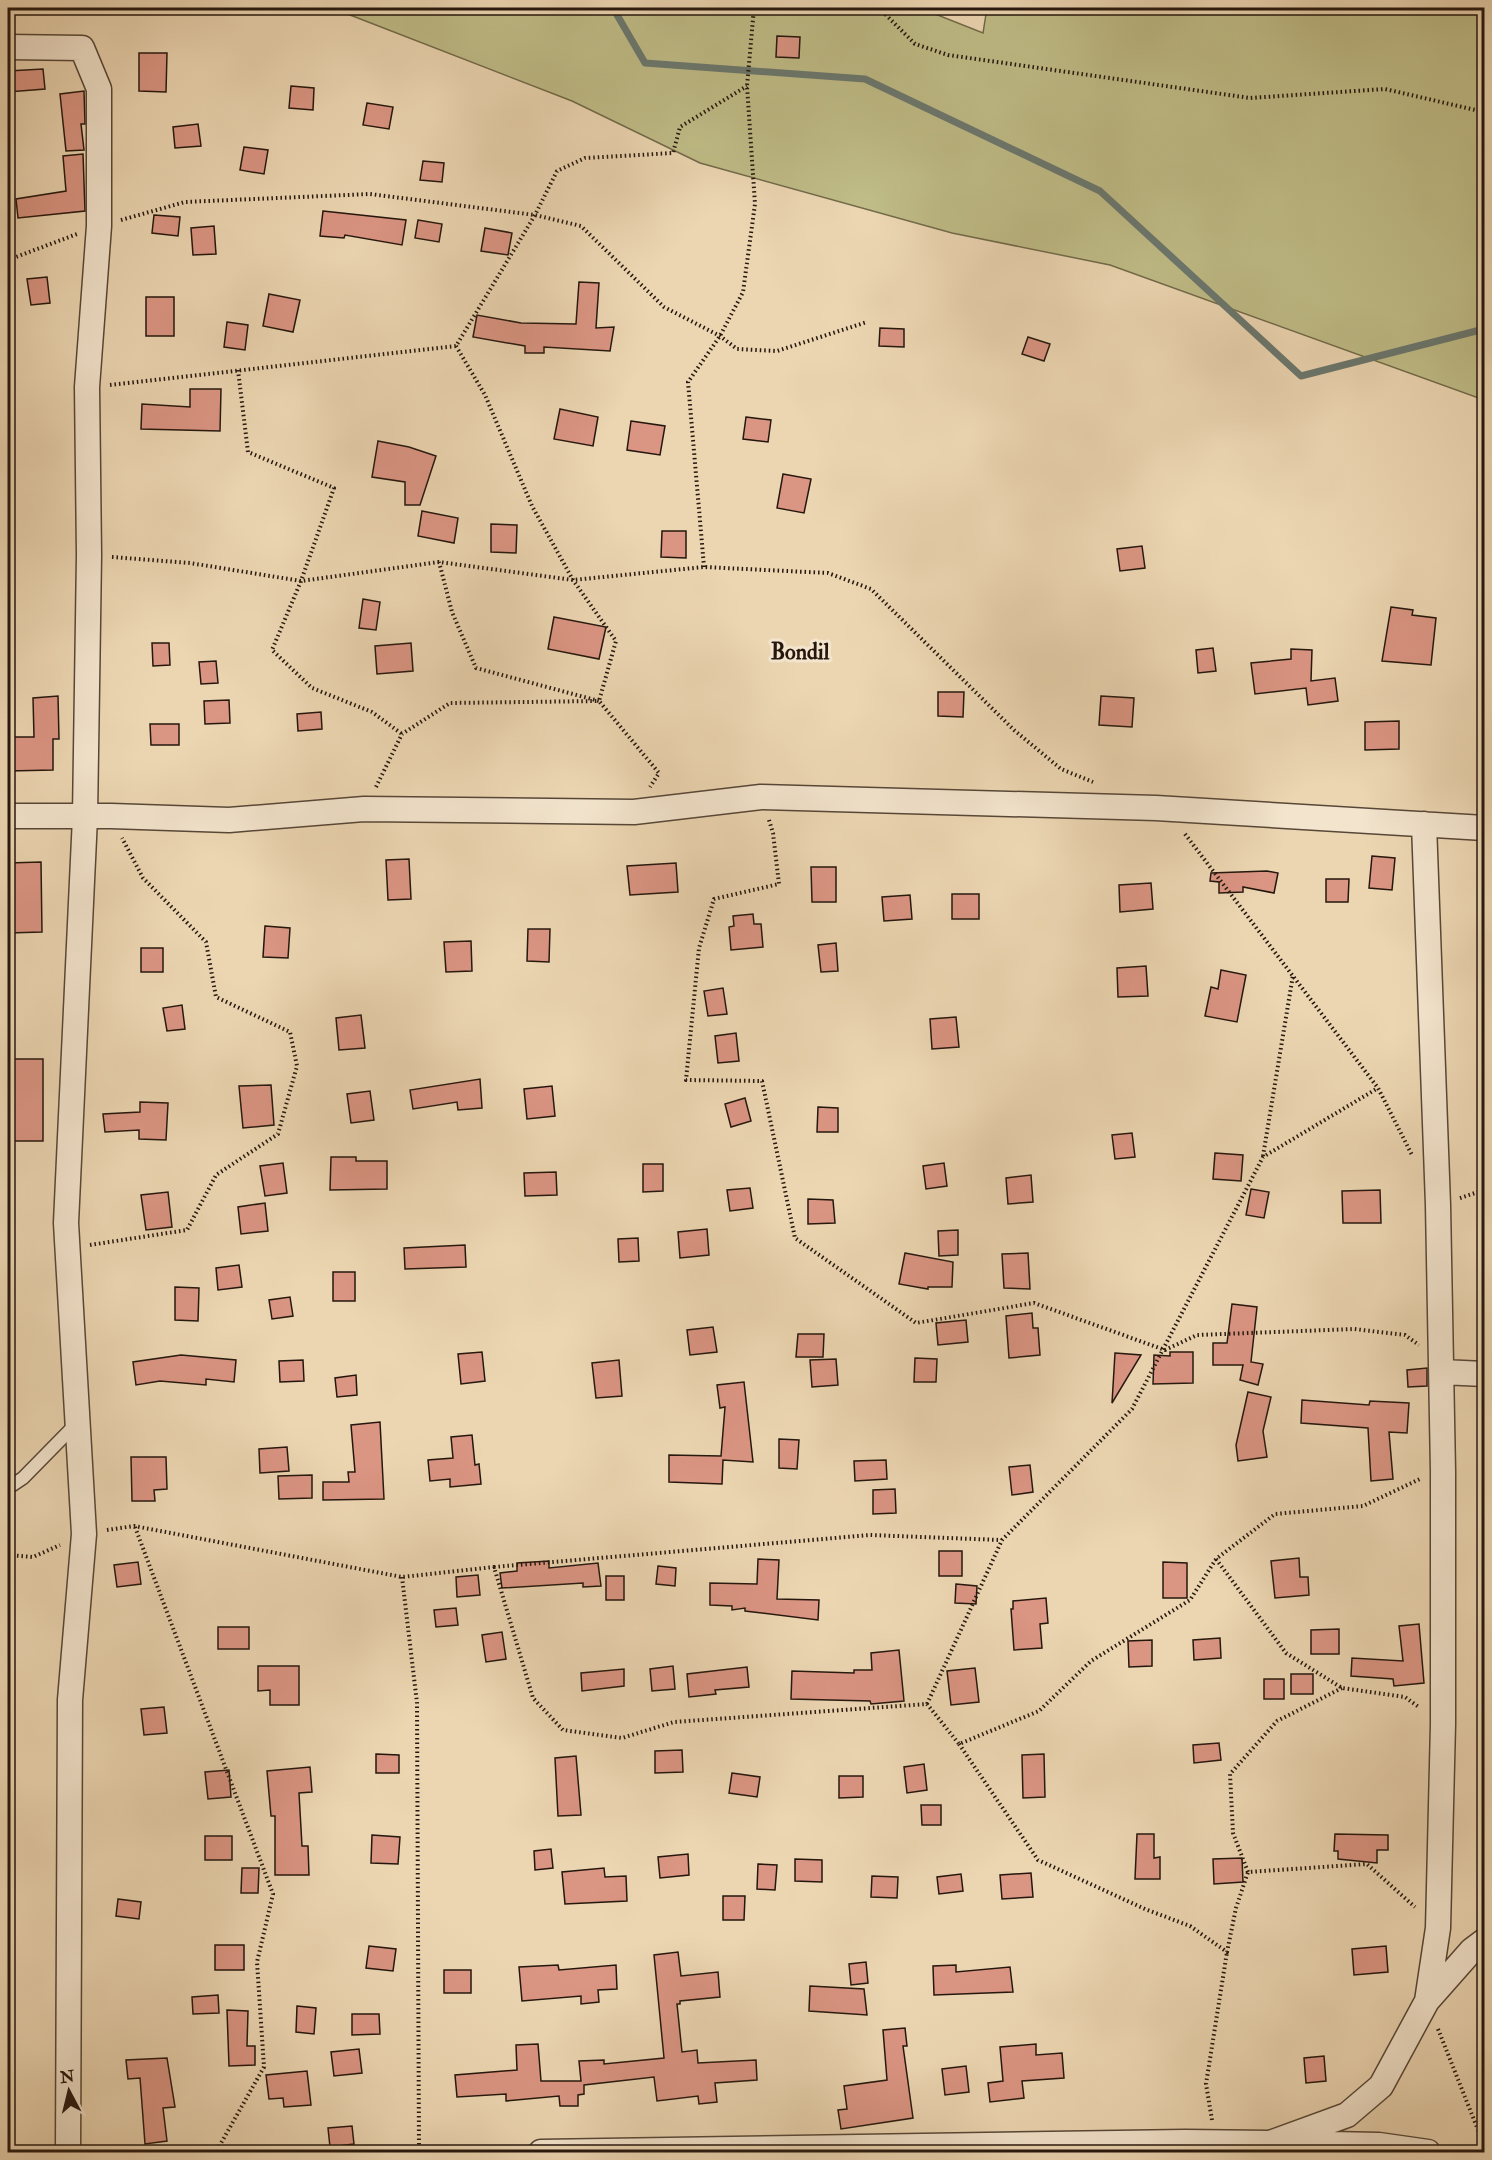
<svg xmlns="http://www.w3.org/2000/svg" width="1492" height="2160" font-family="'IM FELL Double Pica',serif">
<rect width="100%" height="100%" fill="#ecd6b2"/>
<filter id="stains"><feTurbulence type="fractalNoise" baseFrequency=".00333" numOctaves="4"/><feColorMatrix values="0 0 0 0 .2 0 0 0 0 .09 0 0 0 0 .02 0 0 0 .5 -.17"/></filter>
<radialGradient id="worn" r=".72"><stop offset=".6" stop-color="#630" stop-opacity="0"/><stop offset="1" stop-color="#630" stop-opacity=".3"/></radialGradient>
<path fill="#bfbc87" stroke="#726a4a" stroke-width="1.5" d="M332,8H920L983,33L987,8H1484V400L1110,265L952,233L700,163L572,101Z"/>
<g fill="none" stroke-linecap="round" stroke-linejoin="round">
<path stroke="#6b786f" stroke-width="7" d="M613,8L645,63L865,79L1100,191L1301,376L1484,329"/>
</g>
<path fill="#db9583" stroke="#25170e" stroke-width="1.5" d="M777,36L800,37L799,58L776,57Z
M139,53H167L166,92L139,91Z
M43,69L45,89L8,92V71Z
M291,86L314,88L313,110L289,108Z
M84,91L85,124H81L84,150L66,151L60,94Z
M367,103L393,107L389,129L363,125Z
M198,124L201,146L175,148L173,127Z
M244,147L268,150L264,174L240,170Z
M83,154L85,211L18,218L16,199L66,191L63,156Z
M423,161L444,163L442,182L420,180Z
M323,211L406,220L402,245L345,235L344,238L320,236Z
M154,215L180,217L178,236L152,233Z
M418,220L442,224L439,242L415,238Z
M214,226L216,254L193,255L191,228Z
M485,228L512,233L508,255L481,251Z
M47,277L50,303L31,305L27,279Z
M579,282L599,283L596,328L614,327L610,351L544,347V353H525V346L473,337L477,315L521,323L576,324Z
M269,294L300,300L293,332L263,326Z
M146,297H174V336H146Z
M227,322L248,325L245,350L224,347Z
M880,328L904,329V347L879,346Z
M1028,337L1050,344L1044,361L1022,354Z
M190,389H221L220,431L141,429L142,404L190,407Z
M560,409L598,417L593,446L554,439Z
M746,417L771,420L768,442L743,439Z
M631,421L665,426L660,455L627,450Z
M378,441L409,447L436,456L420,505H405V482L372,477Z
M783,474L811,479L804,513L777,508Z
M422,511L458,518L454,543L418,536Z
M491,524L517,525L516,553L491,552Z
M662,531H686V558L661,557Z
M1142,546L1145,568L1120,571L1117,549Z
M363,599L380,602L376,630L359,628Z
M1391,607L1413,610L1412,615L1436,618L1431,665L1382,661Z
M554,617L606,627L599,659L548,649Z
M152,643H169L170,665L153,666Z
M411,643L413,671L377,674L375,646Z
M1213,648L1216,671L1198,673L1196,650Z
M1291,649L1312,650L1311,681L1335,678L1338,701L1308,705L1306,688L1255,694L1251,663L1291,659Z
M216,661L218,683L201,684L199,662Z
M938,692H964L963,717L938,716Z
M58,696L59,739H53V770L8,771V737H34L33,698Z
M1101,696L1134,698L1132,727L1099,725Z
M229,700L230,723L205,724L204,701Z
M321,712L322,729L298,731L297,714Z
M1399,721V749L1365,750V722Z
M150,724H179V745H151Z
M1372,856L1395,858L1392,890L1369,888Z
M409,859L411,899L388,900L386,860Z
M41,862L42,932L8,933V863Z
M676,863L678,892L630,895L627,866Z
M811,867H836V902H812Z
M1267,871L1278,873L1274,893L1243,887V892L1219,893V882L1210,881L1211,873Z
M1326,879H1349L1348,902H1326Z
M1151,883L1153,909L1120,912L1119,885Z
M952,894H979V919H952Z
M910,895L912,919L884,921L882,897Z
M753,914L754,924H761L763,947L731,950L729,927L734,926L733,916Z
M265,926L290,928L288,958L263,957Z
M528,929H550L549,962L527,961Z
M471,941L472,971L446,972L444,942Z
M836,943L838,971L821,972L818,945Z
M141,948H163V972H141Z
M1146,966L1148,996L1118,997L1117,968Z
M1221,970L1246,975L1237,1022L1205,1016L1211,987L1218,989Z
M723,988L727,1014L708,1016L704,991Z
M182,1005L185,1029L167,1031L163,1008Z
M361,1015L365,1048L339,1050L336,1018Z
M956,1017L959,1047L932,1049L930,1019Z
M736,1033L739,1061L718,1063L715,1036Z
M12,1059H43V1141H12Z
M480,1079L482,1108L458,1110L457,1102L413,1109L410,1090Z
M271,1085L274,1125L243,1128L239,1086Z
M552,1086L555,1116L527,1119L524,1089Z
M370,1091L374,1120L351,1123L347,1094Z
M745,1098L751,1121L731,1127L725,1104Z
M140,1102L168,1103L166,1140L139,1139V1130L105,1132L103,1114L140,1112Z
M818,1107L838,1108V1132H817Z
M1132,1133L1135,1157L1115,1159L1112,1135Z
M1215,1153L1243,1155L1241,1181L1213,1179Z
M331,1157H356V1161H387V1189L330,1190Z
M283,1163L287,1193L265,1196L260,1166Z
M944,1163L947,1186L926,1189L923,1166Z
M643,1164H663V1191L643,1192Z
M556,1172L557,1195L525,1196L524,1173Z
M1031,1175L1033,1202L1008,1204L1006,1178Z
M750,1188L753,1208L730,1211L727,1190Z
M1251,1189L1269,1192L1264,1218L1246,1215Z
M1380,1190L1381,1223H1343L1342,1191Z
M168,1192L172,1227L146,1230L141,1195Z
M808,1199L833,1200L835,1223L808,1224Z
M265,1203L268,1231L241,1234L238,1207Z
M707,1229L709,1255L680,1258L678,1232Z
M958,1230V1255L939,1256L938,1231Z
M638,1238L639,1261L619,1262L618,1239Z
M465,1245L466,1267L405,1269L404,1248Z
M905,1253L953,1262L952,1287H928V1289L899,1284Z
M1028,1253L1030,1289L1004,1288L1002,1254Z
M239,1265L242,1287L218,1290L216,1268Z
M333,1272H355V1301H333Z
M175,1287L199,1288L198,1321L175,1320Z
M290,1297L293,1316L272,1319L269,1300Z
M1232,1304L1257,1307L1251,1362L1263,1364L1258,1385L1240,1380L1243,1365H1213V1343H1227Z
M1032,1313L1033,1328H1038L1040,1355L1009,1358L1006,1316Z
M966,1320L968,1342L938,1345L936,1323Z
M713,1327L717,1352L690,1355L687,1330Z
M798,1334H824L823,1357H796Z
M482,1352L485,1381L461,1384L458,1354Z
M1170,1352H1193V1383L1153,1384L1154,1355L1170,1356Z
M1115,1353L1141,1355L1112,1403Z
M181,1355L236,1360L234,1382L206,1379V1385L160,1381L136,1385L133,1362Z
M915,1358L937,1359L936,1382H914Z
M836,1359L838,1385L812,1387L810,1360Z
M303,1360L304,1381L280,1382L279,1361Z
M619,1360L622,1396L596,1398L592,1363Z
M1427,1368V1386L1408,1387L1407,1370Z
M356,1375L357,1395L337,1397L335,1378Z
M744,1382L753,1462L723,1460L722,1484L669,1482V1455L721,1456L725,1407L720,1408L717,1385Z
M1248,1392L1271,1397L1263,1431L1267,1457L1238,1461L1236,1445Z
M1302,1400L1369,1405L1370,1401L1409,1403L1407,1433L1389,1432L1393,1479L1371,1481L1368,1428L1301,1423Z
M380,1422L384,1499L323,1500V1482H349L348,1472H355L351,1425Z
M472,1435L475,1465L479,1464L481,1484L450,1487V1479L430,1481L428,1460L453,1458L451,1437Z
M779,1439L799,1440L797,1469L779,1468Z
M287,1447L289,1471L260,1473L259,1449Z
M131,1457H166L167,1489L154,1490L155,1501H132Z
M886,1460L887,1479L855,1481L854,1461Z
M1030,1465L1033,1492L1012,1495L1009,1467Z
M312,1475V1498L279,1499L278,1476Z
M895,1489L896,1513L873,1514V1490Z
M939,1551H962V1576H939Z
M1299,1558L1300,1577H1308L1309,1595L1275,1598L1271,1561Z
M758,1559L779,1560L777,1599L819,1600L818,1620L745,1611V1608L732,1610V1606L710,1605V1583L757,1584Z
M549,1561V1568L598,1563L601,1586L583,1587V1583L502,1588L500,1573L517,1571V1563Z
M138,1562L141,1584L117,1587L114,1565Z
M1163,1562L1187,1563V1598H1163Z
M658,1566L676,1568L675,1586L656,1584Z
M478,1575L480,1595L457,1597L456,1577Z
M606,1576H624V1600H606Z
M956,1584L977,1586L976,1604L955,1603Z
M1046,1598L1048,1623L1040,1624L1042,1648L1014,1650L1011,1609H1013V1601Z
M456,1608L458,1625L436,1627L434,1610Z
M1419,1624L1424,1683L1394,1686L1393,1679L1351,1676L1352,1658L1403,1661L1399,1626Z
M218,1627H249V1649H218Z
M1339,1629V1654H1311V1630Z
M502,1632L506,1659L486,1662L482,1635Z
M1220,1638L1221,1658L1194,1660L1193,1640Z
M1152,1640V1666L1129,1667L1128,1641Z
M899,1650L904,1701L871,1704L870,1701L791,1699L792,1671L854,1673V1670H872L871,1653Z
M258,1666H299V1705H270V1690L258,1691Z
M673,1666L675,1689L652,1691L650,1669Z
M747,1667L749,1687L715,1690L716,1694L689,1697L687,1674Z
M975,1668L979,1702L951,1705L947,1671Z
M624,1669V1686L582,1691L581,1673Z
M1291,1674H1313V1694H1291Z
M1264,1679H1284V1699H1264Z
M164,1707L167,1733L144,1735L141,1709Z
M1219,1743L1221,1760L1194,1763L1193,1745Z
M682,1750L683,1772L655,1773V1751Z
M376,1754L399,1755V1773H376Z
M1044,1754L1045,1797L1023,1798L1022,1755Z
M576,1756L581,1815L558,1816L555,1758Z
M924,1764L927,1790L907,1793L904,1767Z
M310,1767L312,1792L299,1793L302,1846H308L309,1875H275V1816H271L267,1771Z
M229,1770L231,1797L208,1799L205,1772Z
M732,1773L760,1777L757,1797L729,1793Z
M839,1776H863V1797L839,1798Z
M921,1805H941V1825H922Z
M1137,1834H1154V1858L1160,1857V1879H1135Z
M1335,1834L1388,1835V1850H1377V1863L1338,1859V1851H1334Z
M372,1835L400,1837L398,1864L371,1863Z
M205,1836H232V1860H205Z
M551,1849L553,1868L535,1870L534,1851Z
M688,1854L689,1875L660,1878L658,1857Z
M1242,1858L1243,1882L1214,1884L1213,1859Z
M795,1859L822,1860V1882L795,1881Z
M758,1864L777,1865L775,1890L757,1889Z
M242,1868H259L258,1893H241Z
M604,1868L605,1877L626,1876L627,1901L565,1904L562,1872Z
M1031,1873L1033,1897L1002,1899L1000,1875Z
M961,1874L963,1891L939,1894L937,1877Z
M872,1876L898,1877L897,1898L871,1897Z
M723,1896H745L744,1920H723Z
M118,1899L141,1902L139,1919L116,1916Z
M215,1945H244V1970H215Z
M369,1946L396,1949L393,1971L366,1968Z
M1386,1946L1388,1972L1354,1975L1352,1949Z
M678,1952L681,1976L718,1972L720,1997L680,2001V2004H677L682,2052L697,2050L698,2063L756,2060L757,2080L715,2083L717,2102L699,2104L698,2096L657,2101L654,2077L584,2085V2094L578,2095V2106H560L559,2096L506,2101V2094L457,2097L455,2075L517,2070L516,2045L538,2044L541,2081H581L579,2061L604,2060V2064L664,2058L654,1955Z
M866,1962L868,1983L851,1985L849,1964Z
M558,1965L559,1970L616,1965L617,1989L598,1990L599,2002L581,2004V1996L522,2001L519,1967Z
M956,1965V1972L1010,1967L1013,1992L934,1995L933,1966Z
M444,1970H471V1993H444Z
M810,1986L864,1989L867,2015L809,2011Z
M218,1995L219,2013L193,2014L192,1997Z
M297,2006L316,2008L314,2034L296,2032Z
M227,2010L248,2011L247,2046H255V2065L229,2066Z
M352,2014H379L380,2034L352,2035Z
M905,2028L907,2046H903L913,2118L841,2129L838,2110L847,2109L844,2086L887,2080L883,2030Z
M1036,2044V2055L1062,2053L1064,2078L1022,2081L1024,2098L990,2102L988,2083L1003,2081L1000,2047Z
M359,2049L362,2073L334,2076L331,2052Z
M1324,2056L1326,2081L1306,2083L1304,2058Z
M167,2058L175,2107L163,2108L167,2141L145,2144L140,2078L128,2079L126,2060Z
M966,2066L969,2092L945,2095L942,2069Z
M307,2071L311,2105L284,2107L283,2098L269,2099L266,2075Z
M352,2126L354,2144L330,2147L328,2128Z"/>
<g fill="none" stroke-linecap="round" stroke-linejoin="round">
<g stroke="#574737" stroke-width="15">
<path id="lane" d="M8,1488L23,1478L77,1423"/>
</g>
<g stroke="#574737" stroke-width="27">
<path id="street" d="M8,47L82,48L99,89V226L87,387L89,555L85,817L66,1223L84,1534L70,1700L68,2152
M8,816H111L229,820L364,809L634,812L761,797L1156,808L1484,828
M1442,1372L1484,1374
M1427,2001L1472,1950L1484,1941
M1284,2143L1379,2145L1428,2152
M541,2152L1185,2142L1270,2143L1347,2115L1381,2086L1427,2001L1438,1928L1443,1724V1472L1438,1205L1424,824"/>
</g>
<path stroke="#25170e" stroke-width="4" stroke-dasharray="1.5 3" stroke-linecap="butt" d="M879,8L915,44L948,55L1250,98L1385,89L1484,112
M121,220L185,202L370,194L535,215L581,226L664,307L720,336L737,349L777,351L867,322
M8,260L77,234
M456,346L485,395L532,506L573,580L616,641L599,701L659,773L650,787
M238,370L248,452L334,488L301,581L272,650L312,688L372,712L402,734
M110,385L456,346L535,215L557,171L585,158L673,153L680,127L747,86
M112,557L190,563L301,581L439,562L573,580L704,567L828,573L871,589L1014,730L1061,769L1093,782
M704,567L688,382L720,336L743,292L755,204L747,86L754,8
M376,787L402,734L450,703L599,701L476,668L452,612L439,562
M769,820L773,833L779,884L714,899L699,948L686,1080L762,1081L795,1238L916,1323L1034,1303L1165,1350L1197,1335L1354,1329L1405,1335L1419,1345
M1185,834L1378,1088L1412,1155
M1263,1156L1293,975
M1460,1198L1484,1190
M90,1245L187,1230L216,1175L278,1134L297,1066L290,1032L216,997L206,942L143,878L122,838
M135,1527L273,1894L257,1962L264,2067L216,2152
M107,1530L134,1526L402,1577L494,1567L533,1698L563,1730L622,1738L674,1722L927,1704L959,1744L1039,1711L1091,1661L1190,1600L1216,1559L1275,1514L1363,1506L1422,1478
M8,1555L33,1557L60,1545
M1216,1559L1286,1653L1342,1688L1405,1697L1420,1708
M494,1567L870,1535L1001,1540
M402,1577L417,1703L419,2152
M1342,1688L1277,1721L1230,1774L1233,1833L1248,1872L1367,1864L1415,1907
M927,1704L1002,1540L1132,1409L1263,1157L1378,1088
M959,1744L1038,1860L1145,1909L1190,1926L1227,1952L1236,1908L1248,1872
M1438,2029L1484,2145
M1212,2120L1206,2084L1227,1952"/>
<use href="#lane" stroke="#f3e4cd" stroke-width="12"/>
<use href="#street" stroke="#f3e4cd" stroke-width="24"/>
</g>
<g text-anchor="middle" stroke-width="6" stroke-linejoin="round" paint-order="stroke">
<g font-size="22" font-weight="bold" fill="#25170e" stroke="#f3e4cd">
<text x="800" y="659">Bondil</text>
</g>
</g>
<rect width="1492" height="2160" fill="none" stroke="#ecd6b2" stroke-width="30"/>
<rect x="9" y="9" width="1474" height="2142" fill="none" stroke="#25170e" stroke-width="3"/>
<rect x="15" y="15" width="1462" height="2130" fill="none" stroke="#25170e" stroke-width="1.5"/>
<g transform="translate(69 2091) rotate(353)" stroke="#f3e4cd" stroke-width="4.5" paint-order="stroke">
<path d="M0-4.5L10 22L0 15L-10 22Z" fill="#25170e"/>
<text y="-9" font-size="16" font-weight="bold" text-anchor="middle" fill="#25170e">N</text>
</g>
<rect width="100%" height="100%" filter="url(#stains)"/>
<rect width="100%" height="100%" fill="url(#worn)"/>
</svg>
